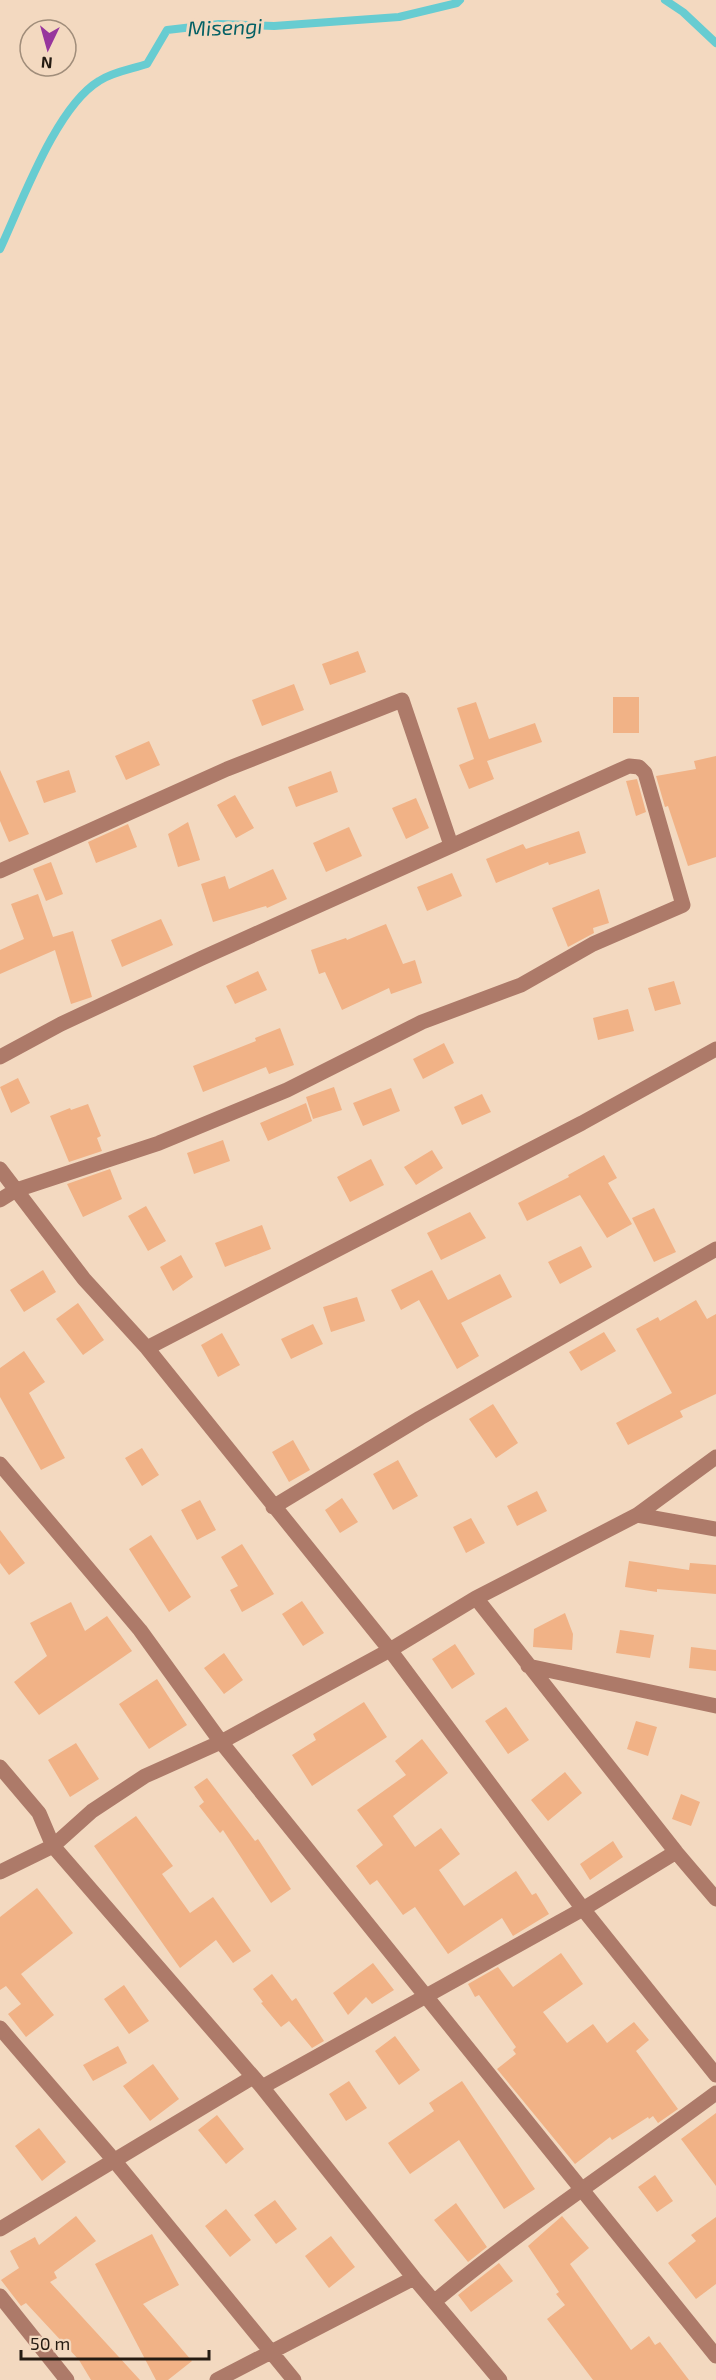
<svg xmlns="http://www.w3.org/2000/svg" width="716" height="2380" font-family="'Exo 2',sans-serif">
<rect width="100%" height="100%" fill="#f3d9c0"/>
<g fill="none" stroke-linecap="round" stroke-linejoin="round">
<path stroke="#67ccd1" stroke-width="8" d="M665,0L683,12L716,43
M0,249C22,202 56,107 99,81C112,72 132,69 147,64L167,30L219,24L274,26L399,17L457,3L460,0"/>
</g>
<path fill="#f1b286" d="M358,651L366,672L330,685L322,664Z
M294,684L304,710L262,726L252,700Z
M613,697H639V733H613Z
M476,702L489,739L535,723L542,742L487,761L494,779L469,789L459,765L474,759L457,708Z
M149,741L160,765L126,780L115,756Z
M716,756V857L688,866L668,806L665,807L656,776L696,769L694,761Z
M0,770L29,834L9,842L0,821Z
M69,770L76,792L44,803L36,781Z
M331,771L338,792L296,807L288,787Z
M637,779L646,812L636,816L626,781Z
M235,795L254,828L236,838L217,805Z
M416,798L429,828L406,839L392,808Z
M188,822L200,860L178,867L168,834Z
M128,824L137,847L96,863L88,842Z
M349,827L362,856L326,872L313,843Z
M579,831L586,853L549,865L548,862L496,883L486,859L523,844L526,849Z
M51,862L63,894L46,901L33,869Z
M273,869L287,899L267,908L266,906L213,922L201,884L225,876L229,889Z
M452,873L462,896L427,911L417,887Z
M599,889L609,923L593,928L594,933L568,947L552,908Z
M38,894L53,937L73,931L92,997L71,1004L55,950L0,974V950L24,939L11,904Z
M161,919L173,945L122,967L111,940Z
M386,924L403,964L415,960L422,983L391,994L389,988L342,1010L325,972L319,974L311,950L346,938L347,940Z
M258,971L267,990L235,1004L226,986Z
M674,981L681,1004L655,1011L648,988Z
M628,1009L634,1031L598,1040L593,1018Z
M280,1028L294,1065L269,1074L266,1067L203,1092L193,1066L256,1041L255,1038Z
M444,1043L454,1063L423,1079L413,1059Z
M18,1078L30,1103L11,1113L0,1087Z
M334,1087L342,1110L313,1119L306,1097Z
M391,1088L400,1111L363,1126L353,1103Z
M482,1094L491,1112L462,1125L454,1107Z
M306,1103L312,1121L268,1141L260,1123Z
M88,1104L101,1136L97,1138L102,1151L69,1162L50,1116L70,1108L71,1110Z
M223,1140L230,1161L194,1174L187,1153Z
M432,1150L443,1168L416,1185L404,1167Z
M604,1155L617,1178L608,1183L632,1224L607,1238L580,1195L527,1221L518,1203L569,1177L568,1175Z
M371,1159L384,1185L350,1202L337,1177Z
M110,1169L122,1199L83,1217L67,1184Z
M146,1206L166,1241L148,1251L128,1216Z
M654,1208L676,1252L654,1262L632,1218Z
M470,1212L486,1238L441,1260L427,1233Z
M262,1225L271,1249L225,1267L215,1243Z
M581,1246L592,1267L560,1284L548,1262Z
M181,1255L193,1277L173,1291L160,1267Z
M43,1270L56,1292L24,1312L10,1290Z
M432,1270L448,1300L500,1274L512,1297L461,1323L479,1356L457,1369L419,1300L401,1310L391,1290Z
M357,1297L365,1321L331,1332L323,1307Z
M696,1300L707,1319L716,1314V1394L680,1411L683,1417L628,1445L616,1423L672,1393L636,1329L658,1317L660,1321Z
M78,1303L104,1340L83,1355L56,1319Z
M313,1324L323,1344L291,1359L281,1339Z
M604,1332L616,1351L581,1371L569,1352Z
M222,1333L240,1365L218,1377L201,1345Z
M24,1351L45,1382L29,1393L65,1458L41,1470L0,1397V1368Z
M493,1404L518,1443L496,1458L469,1419Z
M293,1440L310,1470L289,1482L272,1452Z
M142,1448L159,1475L142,1486L125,1458Z
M398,1460L418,1496L393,1510L373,1474Z
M537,1491L547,1511L517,1526L507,1506Z
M342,1498L358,1522L340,1533L325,1510Z
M200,1500L216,1530L197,1540L181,1510Z
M471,1518L485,1543L466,1553L453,1527Z
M0,1530L25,1563L9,1575L0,1563Z
M151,1535L191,1597L169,1612L129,1549Z
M242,1544L274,1594L242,1612L230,1590L238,1586L221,1557Z
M629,1561L689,1570L690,1563L716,1565V1594L657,1589V1592L625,1587Z
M302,1601L324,1633L303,1646L282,1614Z
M71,1602L85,1631L107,1616L132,1651L39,1715L14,1682L47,1656L30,1623Z
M565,1613L573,1634L572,1650L533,1647L534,1629Z
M620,1630L654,1635L650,1658L616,1653Z
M455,1644L475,1674L452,1689L432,1659Z
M691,1647L716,1650V1671L689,1668Z
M224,1653L243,1680L224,1694L204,1668Z
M157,1679L187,1725L149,1749L119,1704Z
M364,1702L387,1737L312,1786L292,1755L316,1740L313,1734Z
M506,1707L529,1740L508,1754L485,1721Z
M636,1721L657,1727L648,1756L627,1749Z
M422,1739L448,1773L393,1816L415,1847L441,1828L460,1854L439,1870L464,1906L516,1871L532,1895L536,1893L549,1914L513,1936L502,1918L448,1954L415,1907L403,1915L377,1880L370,1885L356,1866L383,1845L357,1810L406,1775L395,1761Z
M76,1743L99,1779L70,1797L48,1760Z
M565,1772L582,1793L548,1821L531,1800Z
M207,1778L255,1841L258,1839L291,1889L271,1903L223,1830L220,1833L199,1806L204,1802L194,1787Z
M681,1794L700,1802L691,1826L672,1819Z
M136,1816L173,1866L162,1874L190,1913L213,1897L251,1951L233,1963L216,1940L180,1968L94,1846Z
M613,1841L623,1857L590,1880L580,1864Z
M37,1888L73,1933L21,1974L54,2015L26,2037L8,2014L21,2004L6,1986L0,1990V1917Z
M561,1953L583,1984L543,2012L567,2043L593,2024L607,2043L634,2022L649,2040L636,2051L678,2109L658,2123L653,2116L649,2119L648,2117L612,2140L610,2137L575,2164L497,2069L516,2054L513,2050L516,2047L479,1995L475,1997L468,1984L498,1967L513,1987Z
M373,1963L394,1990L372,2004L366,1997L348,2015L333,1993Z
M272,1974L292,2001L296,1998L324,2041L312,2048L289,2021L281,2027L261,2003L263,2002L253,1989Z
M124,1985L149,2021L129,2034L104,1999Z
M395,2036L420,2070L399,2085L375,2051Z
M118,2046L127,2063L93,2081L83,2065Z
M153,2064L179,2099L150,2121L123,2086Z
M349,2081L367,2108L346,2121L329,2094Z
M462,2081L535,2189L504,2209L459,2140L410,2174L388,2143L434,2111L429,2103Z
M716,2113V2186L681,2139Z
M217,2115L244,2149L226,2164L198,2130Z
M39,2128L66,2162L42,2181L15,2146Z
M655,2175L673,2201L657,2212L638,2187Z
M275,2200L297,2229L276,2244L254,2215Z
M456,2203L487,2247L468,2262L434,2220Z
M226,2209L251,2240L230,2257L205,2226Z
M76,2216L96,2241L54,2272L57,2278L50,2282L140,2380H91L79,2360L26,2303L21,2306L1,2280L19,2268L10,2251L35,2237L39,2245Z
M562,2216L589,2248L570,2264L631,2350L649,2336L655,2345L660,2342L689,2380H593L547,2319L565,2305L556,2294L559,2292L528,2246Z
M716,2217V2284L696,2299L668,2263L696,2241L691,2235Z
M152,2234L179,2285L143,2304L192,2361L168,2380H156L95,2264Z
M331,2236L355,2267L329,2288L305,2256Z
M499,2263L513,2281L471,2312L458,2295Z"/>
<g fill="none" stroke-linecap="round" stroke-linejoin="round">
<path stroke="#ad7a69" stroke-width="15" d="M0,871L227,769L402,700L451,845
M0,1057L61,1024L202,958L629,766L639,767L645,773L683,905L593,944L521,985L422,1022L287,1090L159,1143L16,1190L0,1200
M0,1169L84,1279L147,1348L390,1650L583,1909L716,2075
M147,1348L582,1123L716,1049
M0,1464L140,1630L221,1742L716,2356
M273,1507L420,1418L716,1249
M637,1515L716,1529
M476,1598L676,1852L716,1899
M528,1666L716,1706
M0,1767L39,1813L53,1846L262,2087L414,2278L500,2380
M0,1872L53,1846L92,1811L145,1776L221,1742L390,1650L476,1598L637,1515L716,1457
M0,2028L113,2159L294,2380
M262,2087L583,1909L676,1852
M0,2229L253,2077
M0,2296L67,2380
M435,2301C525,2226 622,2163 716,2093
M217,2380L414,2278"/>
</g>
<g text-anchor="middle" stroke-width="6" stroke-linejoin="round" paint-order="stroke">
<g font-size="21" font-style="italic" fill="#056165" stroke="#f3d9c0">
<text transform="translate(225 28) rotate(-2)" y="7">Misengi</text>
</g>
</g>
<g transform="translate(48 48) rotate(185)"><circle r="28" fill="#f3d9c0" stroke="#a08d7a" stroke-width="1.5"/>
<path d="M0-4.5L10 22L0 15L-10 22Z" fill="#97369d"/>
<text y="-9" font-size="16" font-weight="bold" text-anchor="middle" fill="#241b12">N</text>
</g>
<path d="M21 2350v9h188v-9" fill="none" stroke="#241b12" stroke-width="3"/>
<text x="30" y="2350" font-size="18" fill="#241b12" stroke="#f3d9c0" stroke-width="4.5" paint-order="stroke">50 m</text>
</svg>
